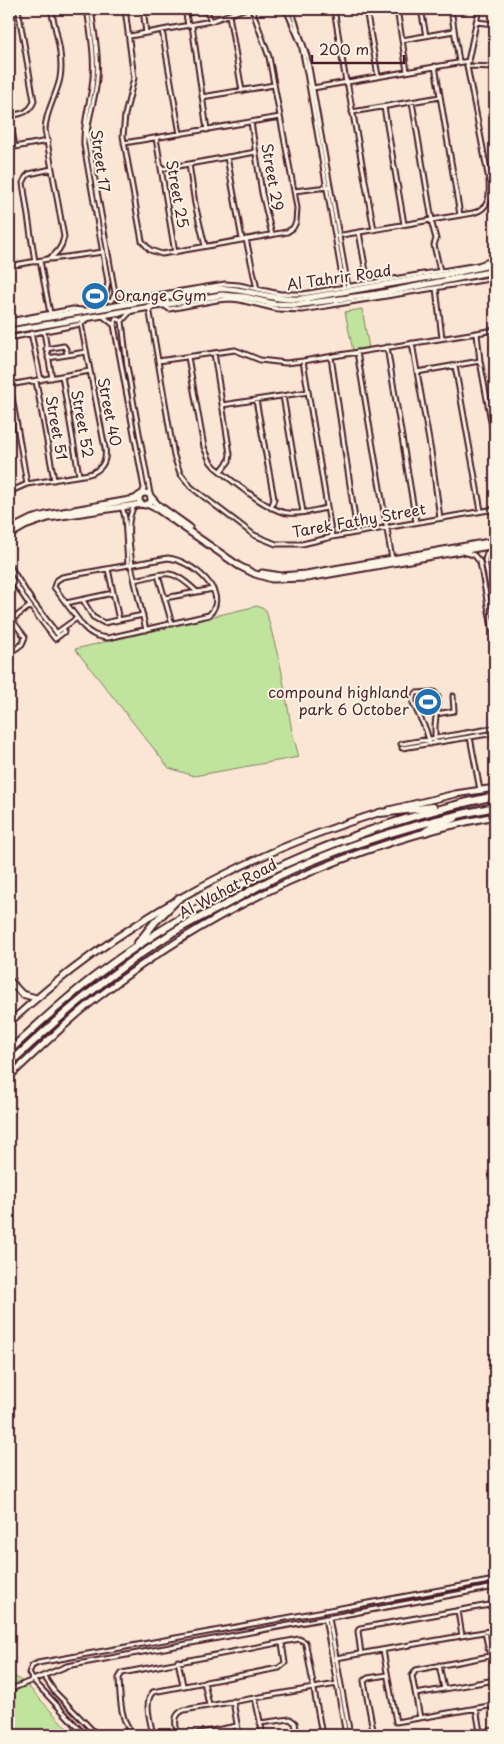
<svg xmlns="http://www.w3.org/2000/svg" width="504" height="1744" font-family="'Playpen Sans',sans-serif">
<rect width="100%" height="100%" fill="#fbe6d5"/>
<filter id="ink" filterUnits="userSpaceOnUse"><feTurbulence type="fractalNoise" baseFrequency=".02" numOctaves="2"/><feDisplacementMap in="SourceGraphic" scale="10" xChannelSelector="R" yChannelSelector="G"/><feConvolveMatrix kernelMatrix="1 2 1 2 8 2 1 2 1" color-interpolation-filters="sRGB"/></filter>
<g filter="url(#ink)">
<path fill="#c0e39d" stroke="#858164" d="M362,309L369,348L353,351L345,312Z
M257,606L266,610L281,668L292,731L299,757L194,776L169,768L75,649Z
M9,1672L28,1686L73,1735H9Z"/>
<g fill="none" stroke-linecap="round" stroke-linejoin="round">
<g stroke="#4a1f2b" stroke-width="7">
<path id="street" d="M87,9C91,35 96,61 92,87C89,107 83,124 84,145L108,282L105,299L96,308
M91,9C94,32 99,55 97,78C96,98 88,116 87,135L115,293L116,297L125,303
M125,9L134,78L125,115L123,136L142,241L150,250L162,254L287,232L293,228L296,222L297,208L294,191L269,57L252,9
M143,9L146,33
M185,9L188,25
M286,9L301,44L307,73L344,288
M291,9L307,56L348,287
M334,9L346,82
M366,9L378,76
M397,9L407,71
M421,9L426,36
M451,9L459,62
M186,13L202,10L208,14L211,21
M229,15L242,91
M476,22L495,24
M192,25L207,130
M162,30L180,134
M130,36L211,21L244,9
M402,40L454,31
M435,66L460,215
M467,66L495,67
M347,81L374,230
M313,88L469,61
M202,97L274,85
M412,102L432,220
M384,107L404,224
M352,112L440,97
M9,113L15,147
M9,116C21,114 30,113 34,101L18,9
M251,122L262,193L272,235
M156,138L175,253
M124,143L280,117
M9,148L48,141
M227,157L242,239
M189,164L195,204L205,246
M161,169L256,152
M294,191L328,187
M431,220L436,239L434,245L440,271
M359,232L368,283
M336,236L473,213C490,209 490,195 489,180L467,66L479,9
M246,239L257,289
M51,259L103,252
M40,261L50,313
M35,262L23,183L26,177L29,174L52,169
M9,266L48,259C58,254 62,247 64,237L45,130C45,112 57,95 60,78C64,57 55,29 51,9
M436,288L442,338
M105,299L111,301L115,294
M144,301L151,296L225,284L239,285L280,294H303L478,265L495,259
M162,304L169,309L217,300L231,299L240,300L277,309L302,310L495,278
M149,307L174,456L180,473L191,487L254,535L276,544H302L332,537L495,509
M131,311L122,321L127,366L150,494
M103,316L114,325L144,488L142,494
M9,321L73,309L82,310
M114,325L116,318L122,321
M44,332L52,378
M31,333L41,380
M477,334L480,361L495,443
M9,338L81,324L89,317
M412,343L431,452L440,518
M387,347L416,522
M46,349L64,346L66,349L67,355
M357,352L392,559
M214,353L230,454L229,461L221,471
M188,357L204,447L210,461L215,467C230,479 269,512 288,513C300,515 315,510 327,508
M331,357L357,532
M48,358L86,352
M158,361L235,350L260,360L286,363L303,361L495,330
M303,361L332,537
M455,366L481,511
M417,372L480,361
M62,376L79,475
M36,381L54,480
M9,385L90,371
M10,385L27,484
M283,396L303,512
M256,400L274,499L271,508
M222,405L308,392
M9,492L27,484L89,474C102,470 107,461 105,448L81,324
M122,506L125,518L128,565
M495,547L487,553L485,560L495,614
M463,552L474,555L480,562L495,644
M168,558C190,560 232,592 209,615L108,638C97,637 90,634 83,626L54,587L56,581L62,577Z
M9,565L32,601L59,636
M131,565L146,630
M132,565C130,544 124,523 135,504
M108,569L119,620
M9,574L30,606L55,639L64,632V629
M158,575L172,624
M135,580C168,573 170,567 196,591
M165,598L213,589
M83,600L93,617L104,623L143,615
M66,603L113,593
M9,616L25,637L22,644L9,654
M9,622L30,606
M56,633L77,618
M436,714L454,711L453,696
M470,737L480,790
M401,744L495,728
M430,744L426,730L413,703V697L416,693L434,692L438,697L435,726V742
M402,748L495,733
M458,1611L462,1636
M325,1618L346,1735
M329,1618L350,1735
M485,1632L490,1656
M383,1650L396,1722L495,1705
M361,1654L358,1631L360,1628L495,1604
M336,1658L495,1630
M178,1661L183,1685
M439,1665L444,1689
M44,1676L54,1691L97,1735
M204,1682L209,1705
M9,1690L67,1666L495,1587
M416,1694L495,1680
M255,1698L263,1735
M233,1701L239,1735
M476,1708L480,1732
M420,1718L412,1676L416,1670L495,1655
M260,1723L290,1719L295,1723L297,1735
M85,1735L33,1680L29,1673L32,1666L38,1663L495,1580
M133,1735C120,1721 120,1696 119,1678L122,1673L299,1639L305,1642L306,1645L322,1735
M153,1735C151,1723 143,1702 153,1692L279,1668L285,1663L282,1643
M177,1735C176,1724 172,1715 184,1710L337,1684
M190,1735L237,1726
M350,1735L373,1730
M374,1735L364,1681L368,1678L387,1675
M465,1735L495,1730"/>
</g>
<g stroke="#4a1f2b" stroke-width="9">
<path id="secondary" d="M9,324L216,289C245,287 271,301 301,299L454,273L495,264
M9,331L221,295L245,297L274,304L296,305L377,294L495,271
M139 499a6 6 0 1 1 12 0a6 6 0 1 1-12 0Z
M151,497L157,504L189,527
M147,504L157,509L239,566L255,574L272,579L307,578L495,545
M9,530L31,519L46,515L135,499L140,495
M9,535L25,526L48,518L142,504
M262,573L281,576L306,574L495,541
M389,810L455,794L495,788
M9,980L22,994L36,998
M9,1023C115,925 243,854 381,812
M9,1077C39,1049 69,1019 102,994C217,905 353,843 495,816"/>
</g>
<g stroke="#4a1f2b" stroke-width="10">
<path id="highway" d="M380,813L433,807
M425,832L431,828L455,818
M138,943L155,922L179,898
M9,1051C37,1025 66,998 98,974C215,886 352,826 495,796
M9,1064C60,1016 112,971 172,933C188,923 207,914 225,905C246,893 267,881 289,871C355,841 424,821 495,807"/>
</g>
<use href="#street" stroke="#fcf5e5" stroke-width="3"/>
<use href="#secondary" stroke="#fcf5e5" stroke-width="5"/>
<use href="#highway" stroke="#fcf5e5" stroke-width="6"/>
</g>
</g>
<defs>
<g id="stadium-disc" transform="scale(1.4375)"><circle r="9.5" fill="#1f6fb2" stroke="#fcf5e5"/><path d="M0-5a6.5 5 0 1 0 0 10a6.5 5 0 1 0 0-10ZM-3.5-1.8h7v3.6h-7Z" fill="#fff"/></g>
</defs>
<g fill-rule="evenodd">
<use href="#stadium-disc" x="95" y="296"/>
<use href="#stadium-disc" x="428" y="702"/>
</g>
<g text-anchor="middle" stroke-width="4" stroke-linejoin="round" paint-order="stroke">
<g font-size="15" fill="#4a1f2b" stroke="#fcf5e5">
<text transform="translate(100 161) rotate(82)" y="5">Street 17</text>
<text transform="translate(272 177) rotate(80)" y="5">Street 29</text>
<text transform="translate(177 194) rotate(80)" y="5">Street 25</text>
<text transform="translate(339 278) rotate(-8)" y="5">Al Tahrir Road</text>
<text transform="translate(109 412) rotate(79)" y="5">Street 40</text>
<text transform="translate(82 424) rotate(80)" y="5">Street 52</text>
<text transform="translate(56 428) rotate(80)" y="5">Street 51</text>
<text transform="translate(359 521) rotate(-10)" y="5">Tarek Fathy Street</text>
<text transform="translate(228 889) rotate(-28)" y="5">Al Wahat Road</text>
</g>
<g font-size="15" fill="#4a1f2b" stroke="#fcf5e5" text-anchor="start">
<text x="114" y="301">Orange Gym</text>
<text x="409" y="698" text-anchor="end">compound highland<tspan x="409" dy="17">park 6 October</tspan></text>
</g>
</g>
<rect width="504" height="1744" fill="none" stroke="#fcf5e5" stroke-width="30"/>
<rect x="15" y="15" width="474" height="1714" fill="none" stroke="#4a1f2b" stroke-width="2" filter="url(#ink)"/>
<path d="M312 55v8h92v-8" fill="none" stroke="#4a1f2b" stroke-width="2.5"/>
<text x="319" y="55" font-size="15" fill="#4a1f2b" stroke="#fcf5e5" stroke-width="4" paint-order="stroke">200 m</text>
</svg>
